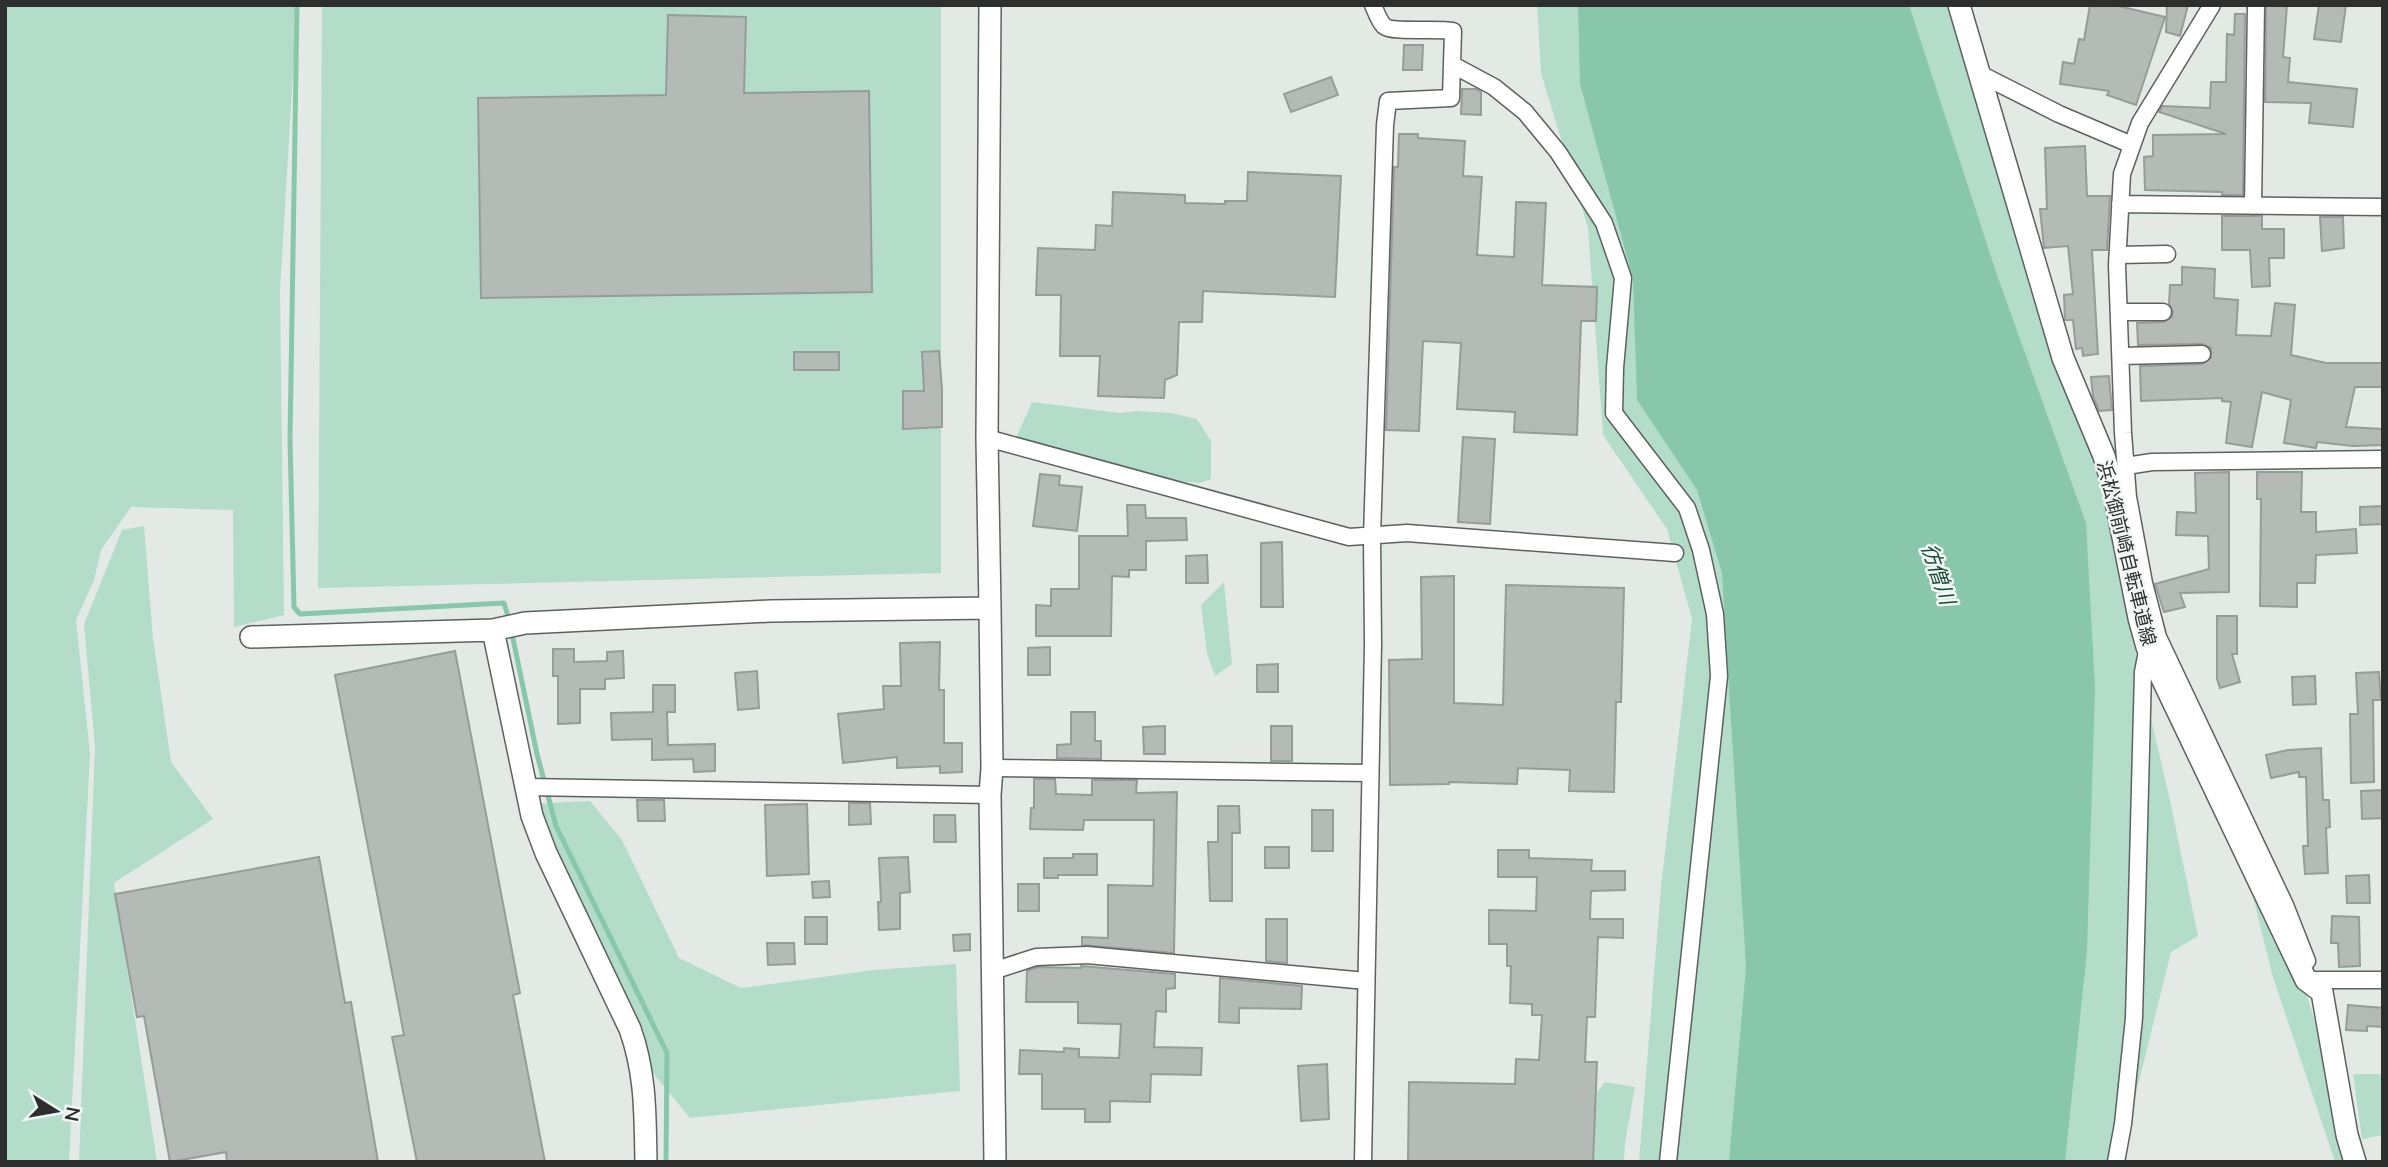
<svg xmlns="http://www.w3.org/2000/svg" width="2388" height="1167" font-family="Mulish,'Noto Sans JP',sans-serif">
<rect width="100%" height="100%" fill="#e3eae6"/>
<path fill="#b3ddc8" d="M5,5H297L280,291L284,615L234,627L233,510L131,507L101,550L94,580L76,620L90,754L69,1162H5Z
M322,5H941V573L318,588Z
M1537,5H1579L1714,508L1740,696L1753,970L1730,1162H1639L1661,887L1692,619L1667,529L1603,435L1588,228L1541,73Z
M1909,5H1960L2100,482L2125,608L2170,800L2198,936L2171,952L2119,1162H2062Z
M1032,402L1120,413L1136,411L1171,413L1197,419L1211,441V479L1200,483L1149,479L1013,445Z
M144,526L153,638L171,762L213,819L114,883L157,1162H79L95,747L84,624L122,530Z
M1224,582L1232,664L1215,676L1207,653L1201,605Z
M590,801L622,840L679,958L741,988L874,970L956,964L960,1091L690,1118L639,1056L529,804Z
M2246,868L2304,985L2333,1084L2349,1162H2335L2272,974Z
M2353,1074H2383V1135L2362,1139Z
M1605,1082L1635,1087L1625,1143L1624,1162H1582L1583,1111Z"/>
<path fill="#88c7a9" d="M1578,5H1909L1996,272L2086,523L2095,688L2087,951L2065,1162H1729L1746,967L1722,573L1697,490L1637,400L1633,279L1580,84Z"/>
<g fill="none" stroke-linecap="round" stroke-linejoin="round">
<path stroke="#88c7a9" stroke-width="5" d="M297,5L290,440L294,607L300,614L504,603L509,620
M511,629L537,754L556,826L667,1053L666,1162"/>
</g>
<path fill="#b4bbb7" stroke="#969c99" stroke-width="2" d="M2090,5H2114L2165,17L2136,105L2107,95L2109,91L2060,84L2063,62L2074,64L2079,39L2084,40Z
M2167,5H2188L2180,36L2166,32Z
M2266,5H2287L2283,57L2290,58L2288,82L2357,89L2353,127L2309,123L2311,103L2265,102Z
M2319,5H2346L2341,42L2314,39Z
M2235,14H2245L2243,195H2222V192L2145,190L2144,157L2153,156V135L2226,134L2159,112L2162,106L2210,108L2211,82H2226L2227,34L2234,35Z
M668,15L746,17L744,93L869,91L872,292L481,298L478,98L666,95Z
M1404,45H1423L1422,70H1403Z
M1331,77L1338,95L1291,112L1284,94Z
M1462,89H1476L1481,92V115L1461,114Z
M1399,134H1418V138L1465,141L1463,176L1482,177L1477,255L1514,257L1516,202L1546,203L1542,285L1597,287L1596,321H1581L1577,435L1514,432L1515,412L1457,409L1461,343L1423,341L1419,431L1386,430L1394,167H1398Z
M2085,146L2087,196H2110L2107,250H2092L2098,354L2083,356L2082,348L2076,349L2073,320H2065L2064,295L2073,294L2068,246L2044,248L2040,209H2047L2045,148Z
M1248,172L1341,176L1335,297L1203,291L1202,322H1179L1177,375L1165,380L1164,398L1098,396L1100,356H1060L1061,295H1036L1038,248L1095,250L1096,225L1112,226L1113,192L1185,195V203L1225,204V201H1247Z
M2222,216H2262V229H2284V258H2269L2270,286L2252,287L2250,250H2222Z
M2320,217H2343L2344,248L2322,251Z
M2182,267L2215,269L2214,298L2238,300L2236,335L2271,336L2275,303L2295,305L2291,355L2326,363H2383V387H2355L2346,427L2383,429V445L2353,446L2317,442L2316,448L2284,443L2291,400L2262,392L2252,447L2226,443L2231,402L2222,401V398L2141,401L2140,366L2202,364L2211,358V348L2202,344L2138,345L2137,323L2164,322L2172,317L2173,311L2169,304L2170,285H2182Z
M939,351L942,390V427L903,429V391H924L922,352Z
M794,352H839V370H794Z
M2109,376L2112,410L2099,411L2093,396L2091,377Z
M1463,437L1495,439L1490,524L1458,522Z
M2229,472V592L2180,593L2185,607L2164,612L2155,584L2209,569L2208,536L2176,535L2177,512L2196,513L2195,473Z
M2257,472H2302L2301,512H2316V532L2356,529L2357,553L2316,555L2315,583H2297V607L2260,606L2261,499H2257Z
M1040,474L1060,476L1059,485L1082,487L1077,531L1033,526Z
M1127,505H1145L1146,518H1186L1187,540L1146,541V570H1129V577L1112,576L1111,636H1036V605L1051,606V589H1079V536H1128Z
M2383,506V524L2360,525V507Z
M1282,542L1283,607H1261V543Z
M1207,555L1208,583H1186V556Z
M1454,576V703L1503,705L1506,585L1624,588L1621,702H1616L1614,792L1569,791L1570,770L1518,768L1517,784L1449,782V784L1390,785L1389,660L1422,659L1421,577Z
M2217,616H2237V654H2232L2240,682L2220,688L2217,679Z
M940,642L939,690H944V743H962V772L940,773V766L897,768V757L843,763L838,714L884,709L883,686H901L900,643Z
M1050,647V675H1028V648Z
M553,649H574V662L607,661V652L623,651L624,678L605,679V689H580V723L558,724V676H553Z
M455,651L520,993L513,995L545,1162H417L392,1037L404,1035L335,675Z
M1278,664V692H1257V665Z
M757,671L759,708L738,710L735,673Z
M2379,672L2381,700H2373L2374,782L2351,783L2350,714H2358L2356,673Z
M2315,676L2316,704L2293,705L2292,677Z
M653,685H675V712H667L668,745L715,744V771L694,772L693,759L652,760V739L612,740L611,713L653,712Z
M1071,712H1095V741H1101V759L1057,758V745L1071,744Z
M1165,726V754H1144L1143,727Z
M1271,726H1292V761H1271Z
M2321,748L2323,800H2329L2330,827L2326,828L2328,873L2305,874L2303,846H2308L2306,777H2299V772L2271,778L2266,755L2288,750Z
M1034,779H1055L1056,794L1092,795V780H1137L1136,793L1177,792L1174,953L1082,945V937L1108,938V885L1153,886L1154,820H1084L1083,830L1030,829L1031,808H1034Z
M2383,790V818L2362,819L2361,791Z
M637,800H664L665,821H638Z
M849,803H870L871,824L849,825Z
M807,804L809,874L767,876L765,805Z
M1218,806H1239L1240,833H1232V901H1210L1208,842H1218Z
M1312,810H1333V851H1312Z
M934,815H955L956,842H934Z
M1265,847H1289V868H1265Z
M1498,850H1529V858L1592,860L1591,871H1625V890L1591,891L1590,919H1623V938L1598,937L1595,1017H1587L1585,1062H1597L1593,1162H1408L1409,1082L1515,1084L1516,1059L1539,1060L1542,1015H1532V1004L1510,1003L1511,966H1507V944H1489V910L1536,911L1537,877H1498Z
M1073,854H1097V875H1058V878H1044V858H1073Z
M319,857L345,1003L351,1002L378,1162H227L226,1152L170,1162L144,1016L137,1017L115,894Z
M908,857L910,892L900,893V929L879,930L878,902H881L879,858Z
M2369,875L2370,903H2347L2346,876Z
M829,881L830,897L813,898L812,882Z
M1018,884H1039V911H1018Z
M2332,916L2359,917L2360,966L2339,967L2338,943H2331Z
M805,917H827V944H805Z
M1266,919H1287V963L1266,961Z
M970,934V950L954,951L953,935Z
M767,943H794L795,964L768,965Z
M1081,966L1175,974V988L1166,989V1012L1156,1011L1154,1047L1202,1048L1201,1075L1151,1074L1150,1102L1110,1101V1122H1085V1109H1042V1074H1019L1020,1050L1064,1052V1048L1079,1049V1057L1119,1058L1121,1024L1078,1023V1002H1026L1027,971L1038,967L1081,968Z
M1220,978L1302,986L1301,1009L1239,1008V1023L1219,1022Z
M2348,1005L2383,1008V1027L2367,1026V1031L2346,1030Z
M1327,1064L1329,1119L1301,1121L1298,1066Z"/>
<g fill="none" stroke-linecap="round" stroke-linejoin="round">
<g stroke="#5c625f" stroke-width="19">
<path id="street" d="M2212,5L2140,123L2122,174L2117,265L2123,433L2128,497L2144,583L2158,637L2285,905L2307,961
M1453,65L1494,87L1525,112L1558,152L1604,223L1623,278L1615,368L1614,413L1687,508L1701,550L1715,614L1719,676L1668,1162
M1980,74L2059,114L2132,145
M2120,204L2383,207
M2253,206L2256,5
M2118,255L2167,254
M2119,312H2163
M2121,356L2202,354
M987,438L1349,537L1407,533L1675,553
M2126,466L2152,462L2383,459
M992,768L1370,773
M526,787L990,795
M993,971L1036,957L1087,955L1366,981
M2306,980H2383
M1363,1162L1373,644L1372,537L1385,125L1388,101L1451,98L1453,31C1438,28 1392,33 1384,26C1379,21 1376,12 1373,5
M2116,1162L2123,1124L2134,1018L2143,672L2148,646"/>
</g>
<g stroke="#5c625f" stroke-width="24">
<path id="secondary" d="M1959,5L2063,358L2104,456L2113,487L2139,618L2147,647L2306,980L2322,992L2347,1135L2355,1162
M990,608L992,768L990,795L995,1162
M493,630L532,816L546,853L630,1029C646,1074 645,1114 646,1162
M251,637L493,630L525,623L770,611L990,608L987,438L990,5"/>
</g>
<use href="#street" stroke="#fff" stroke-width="16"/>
<use href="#secondary" stroke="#fff" stroke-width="21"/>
</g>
<g text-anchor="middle" stroke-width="5" stroke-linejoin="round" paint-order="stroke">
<g font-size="19" fill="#2d2f2e" stroke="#f1f7f4">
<text transform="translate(2127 553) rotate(76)" y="7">浜松御前崎自転車道線</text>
</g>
<g font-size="21" font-style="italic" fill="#194b36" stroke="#f1f7f4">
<text transform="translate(1938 574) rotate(71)" y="7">彷僧川</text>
</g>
</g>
<rect width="2388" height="1167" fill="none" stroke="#2d2f2e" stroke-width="14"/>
<g transform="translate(56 1111) rotate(101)" stroke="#f1f7f4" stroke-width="5" paint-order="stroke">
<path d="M0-5L12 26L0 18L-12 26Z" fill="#2d2f2e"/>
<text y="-10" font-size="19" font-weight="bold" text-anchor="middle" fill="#2d2f2e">N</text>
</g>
</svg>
